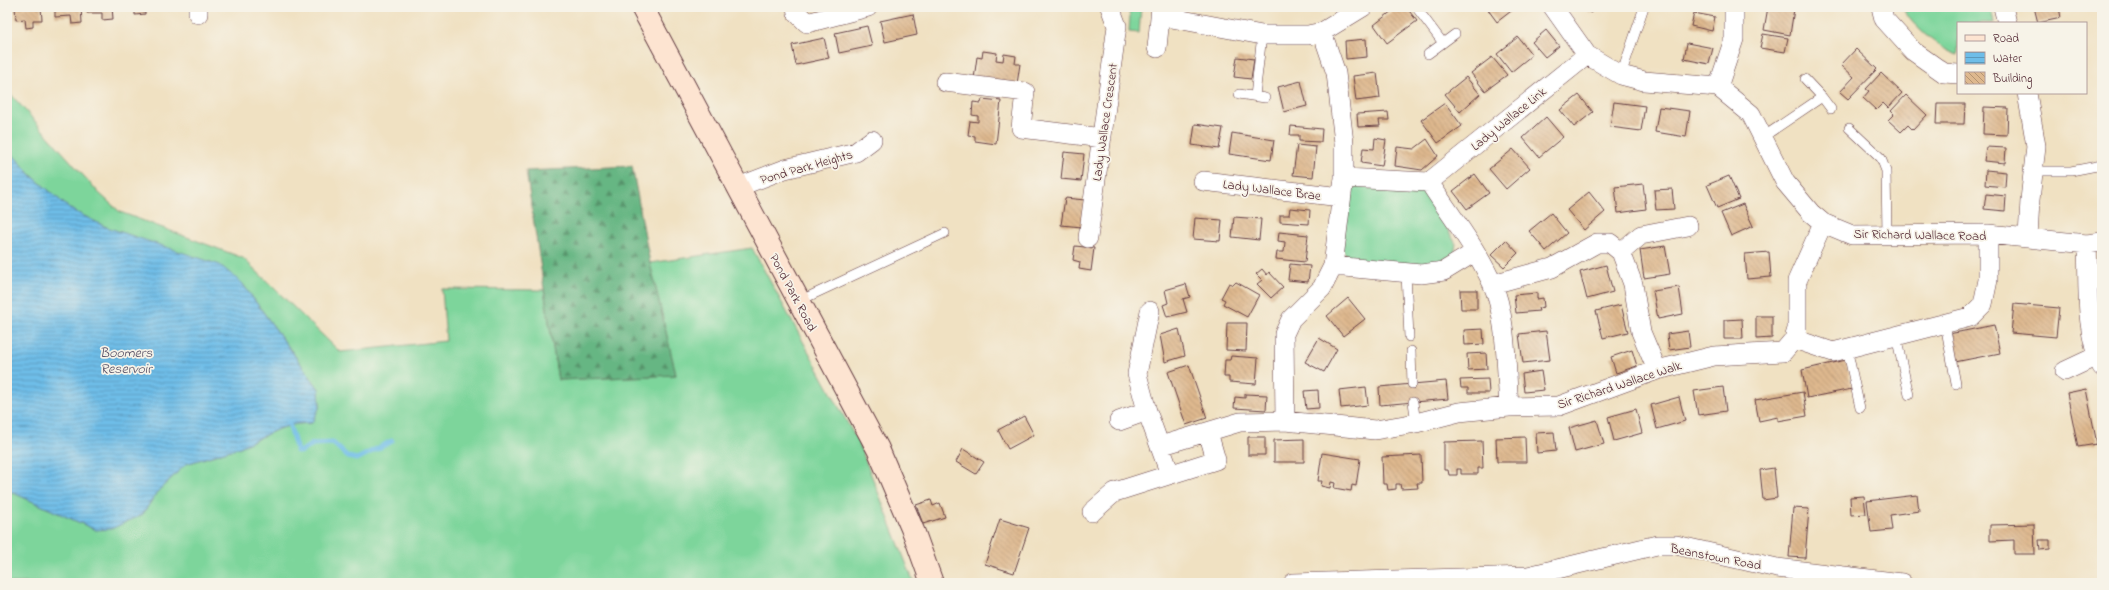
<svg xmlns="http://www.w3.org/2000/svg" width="2109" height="590" font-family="'Indie Flower',sans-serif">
<defs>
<pattern id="forest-firs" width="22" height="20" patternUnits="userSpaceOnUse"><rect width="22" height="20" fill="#66b683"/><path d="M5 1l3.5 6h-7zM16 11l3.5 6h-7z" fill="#56936b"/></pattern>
<pattern id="water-rules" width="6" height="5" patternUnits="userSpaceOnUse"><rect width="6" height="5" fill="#6ebde8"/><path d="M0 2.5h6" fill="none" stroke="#5c99bc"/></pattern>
<pattern id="building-back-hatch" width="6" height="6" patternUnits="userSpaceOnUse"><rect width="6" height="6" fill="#deb88e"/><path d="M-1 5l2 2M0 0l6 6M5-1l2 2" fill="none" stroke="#b69574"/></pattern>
</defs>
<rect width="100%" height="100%" fill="#f7f3e8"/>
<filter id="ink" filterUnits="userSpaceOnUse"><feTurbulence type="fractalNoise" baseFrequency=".025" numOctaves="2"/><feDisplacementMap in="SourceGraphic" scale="8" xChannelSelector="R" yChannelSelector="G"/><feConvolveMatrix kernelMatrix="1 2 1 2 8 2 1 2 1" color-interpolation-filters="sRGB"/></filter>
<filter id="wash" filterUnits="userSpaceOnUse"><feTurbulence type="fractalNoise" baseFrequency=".012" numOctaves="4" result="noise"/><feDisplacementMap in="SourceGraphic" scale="16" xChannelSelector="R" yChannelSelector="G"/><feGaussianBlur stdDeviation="0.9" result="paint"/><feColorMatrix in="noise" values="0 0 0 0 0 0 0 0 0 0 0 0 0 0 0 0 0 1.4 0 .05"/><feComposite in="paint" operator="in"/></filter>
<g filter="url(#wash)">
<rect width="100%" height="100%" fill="#f0e1c2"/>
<path fill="#7dd59b" stroke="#647a63" d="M1127,7H1141L1139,33L1129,32L1130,16Z
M1902,7H1991L1994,23H1958V55C1940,50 1910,24 1902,7Z
M7,90L99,193L120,212L243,258L340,352L446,341L442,289L544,290L558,380L676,375L650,263L752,248L859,444L914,583H7V490L96,530L142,515L158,491L186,464L240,447L278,429L296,424L311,423L320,406L319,389L242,283L145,241L106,227L70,209L31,175L7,148Z
M1361,183L1425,190L1456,244L1454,255L1428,265L1350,260L1342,249L1346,192Z"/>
<path fill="url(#forest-firs)" stroke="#586a57" d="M632,166L650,263L676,375L558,380L526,171Z"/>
<path fill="url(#water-rules)" stroke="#5c6e8a" d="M7,148L31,175L70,209L106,227L220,265L242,283L319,389L320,406L312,423L296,424L278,429L240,447L186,464L158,491L142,515L111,529L96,530L7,490Z"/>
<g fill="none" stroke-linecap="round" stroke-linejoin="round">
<path stroke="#6ebde8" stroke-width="5" d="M288,420L297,451L300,452L313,444L333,443L348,457L357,459L392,441"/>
</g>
<g id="blocks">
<path fill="url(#building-back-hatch)" d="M15,7H41L42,20H33V27L26,28L25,19L16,20Z
M55,7H81L82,23L72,24L71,16L55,17Z
M87,7H112L113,19L102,20V13H87Z
M135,7H145V14L135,15Z
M1397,7H1406L1417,21L1387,43L1374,25Z
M1486,7H1514L1515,8L1497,22Z
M1586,7H1599L1590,13Z
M1768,7L1794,9L1790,35L1764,30Z
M2034,7H2059L2061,18L2038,23Z
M1694,13L1715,17L1712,31L1691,26Z
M913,14L917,35L885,42L880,21Z
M867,26L872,46L839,53L835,33Z
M1546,30L1559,46L1545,57L1532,42Z
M1763,34L1788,38L1785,52L1760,48Z
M1518,37L1532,55L1511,72L1497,54Z
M824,38L829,58L796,65L792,45Z
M1366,39L1367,57L1346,59L1345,41Z
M1687,43L1713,48L1709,64L1684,59Z
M1856,49L1877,69L1848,99L1840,92L1854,77L1841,65Z
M983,51L997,53L996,60L1003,61L1004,54L1016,56L1015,64H1020L1017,84L974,79L977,57L982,58Z
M1237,57L1254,59L1251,79L1234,77Z
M1492,57L1507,75L1485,91L1471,73Z
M1377,73L1380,98L1356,101L1353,76Z
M1881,73L1902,93L1888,108L1883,103L1876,110L1863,98L1869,91L1866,89Z
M1466,77L1480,94L1460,112L1445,94Z
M1301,81L1307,106L1284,112L1278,87Z
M1579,95L1593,112L1574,127L1560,110Z
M1906,95L1927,115L1913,130L1908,125L1901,132L1888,120L1894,114L1891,111Z
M982,99L1001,101L996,144L975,141V136L968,135L970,121L978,122V116L972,115L973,102L981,103Z
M1614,102L1645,106L1641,131L1610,127Z
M1445,103L1462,126L1438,143L1421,120Z
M1937,104H1965L1964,124H1936Z
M1659,107L1690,111L1686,137L1655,132Z
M1984,107L2008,108L2007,135L1983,134Z
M1388,112L1389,120H1379L1380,126L1358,127L1357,114Z
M1546,117L1563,137L1539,157L1523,138Z
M1195,124L1223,128L1219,149L1192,145Z
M1291,126L1322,129L1321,142L1299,141V135H1290Z
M1232,133L1274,140L1271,160L1229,154Z
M1375,138L1386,140L1382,166L1361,163L1363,148L1374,149Z
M1427,139L1438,156L1422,170L1395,166L1397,147L1414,149Z
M1297,145L1316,147L1313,177L1293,175Z
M1986,147L2006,148L2005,163L1984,161Z
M1513,149L1530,168L1506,189L1489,169Z
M1064,152L1084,154L1081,181L1061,179Z
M1986,170L2006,172L2005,187L1985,185Z
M1475,174L1489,193L1467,209L1453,191Z
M1729,176L1739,199L1717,208L1707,185Z
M1643,184L1646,209L1618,213L1615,187Z
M1672,189L1674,209L1656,210L1654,190Z
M1589,192L1605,212L1584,230L1567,210Z
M1986,194L2006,196L2005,211L1984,209Z
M1065,198L1085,200L1082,227L1061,225Z
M1743,204L1753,226L1731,236L1721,213Z
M1290,208L1310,210L1309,224L1280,222V215H1289Z
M1551,213L1567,233L1546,251L1529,231Z
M1234,217L1261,219L1259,240L1232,237Z
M1195,218L1222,220L1220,241L1193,239Z
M1279,232L1308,235L1305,262L1276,259L1277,252H1284L1285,242L1278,241Z
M1506,240L1518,253L1504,267L1491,255Z
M1075,246L1094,248L1091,271L1079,269L1080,262L1073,260Z
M1665,246L1670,274L1644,278L1640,250Z
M1769,252L1771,277L1747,279L1745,254Z
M1290,264L1310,266L1308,282L1288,280Z
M1606,265L1613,292L1587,299L1580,272Z
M1262,269L1267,275L1269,272L1283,287L1271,298L1257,284L1262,280L1256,274Z
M1236,282L1259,295L1247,317L1223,304L1225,300L1221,298L1229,283L1233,285Z
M1186,284L1190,297L1183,299L1187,312L1167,317L1163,305L1168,303L1165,290Z
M1679,287L1683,314L1658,319L1653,291Z
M1460,290H1477V309H1461Z
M1537,293V299L1543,298L1544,307L1538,308L1539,311L1516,313L1514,295Z
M1348,298L1365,319L1343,336L1327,316Z
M2014,304L2059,308L2056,337L2011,333Z
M1621,305L1628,332L1603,338L1596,311Z
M1756,316H1772V338L1756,339Z
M1742,319L1743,339H1724V320Z
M1227,323H1247L1246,351L1226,350Z
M1994,325L2000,353L1955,362L1949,334Z
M1179,329L1185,356L1165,362L1160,335Z
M1483,329L1484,344L1465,345L1464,330Z
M1546,331L1550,360L1523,363L1519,334Z
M1688,331L1690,347L1669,350L1667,334Z
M1319,338L1337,349L1324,372L1305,362Z
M1632,350L1637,366L1616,373L1611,357Z
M1486,353L1487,369L1468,370L1467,354Z
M1231,356L1258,358L1256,384L1229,382V377H1224L1225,360H1230Z
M1846,360L1852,389L1807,398L1802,370Z
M1189,365L1207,418L1186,425L1168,372Z
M1541,371L1544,390L1524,392L1522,374Z
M1488,379L1489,393H1468V388H1461L1460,380Z
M1446,381L1448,399L1380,405L1379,387Z
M1366,387L1368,405L1341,408L1339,390Z
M1723,387L1726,411L1698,415L1694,391Z
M2086,389L2097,444L2078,447L2067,393Z
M1318,390L1319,408L1306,409L1304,391Z
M1803,392L1807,416L1778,421V417L1759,421L1755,400Z
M1245,394L1267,395L1266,410L1234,408L1235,397L1245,398Z
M1679,397L1685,421L1657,429L1651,405Z
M1636,409L1642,433L1614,441L1608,417Z
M1024,416L1034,435L1008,449L998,430Z
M1597,420L1604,444L1575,452L1569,428Z
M1554,432L1556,451L1537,453L1536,433Z
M1248,437H1265V455H1248Z
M1525,437L1526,462H1497L1496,438Z
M1304,439V462H1274V440Z
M1482,441L1483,468H1478V474H1461V469H1457V475H1449L1448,470H1444V442Z
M963,449L984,462L976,474L956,462Z
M1322,453L1360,459L1356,486L1352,485L1351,491L1334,488L1335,483L1331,482L1330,488L1321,486L1322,481H1318Z
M1421,455L1422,483H1417L1418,488L1401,489L1400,484H1396V489L1388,490L1387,484H1383L1382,457Z
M1774,468L1777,498L1763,500L1760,470Z
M1917,495L1919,511L1890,515L1892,530L1871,532L1867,501Z
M1864,496L1866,514L1851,515L1850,497Z
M931,500L933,506L940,503L945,517L923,524L916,505Z
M1793,508L1809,509L1805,558L1789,557Z
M1000,519L1029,528L1014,573L985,564Z
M2034,524L2035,554H2014V540L1990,541V525Z
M2039,540H2050V549L2040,550Z"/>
</g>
</g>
<g filter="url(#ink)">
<use href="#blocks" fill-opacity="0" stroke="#633c42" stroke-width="1"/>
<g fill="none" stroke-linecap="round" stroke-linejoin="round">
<g stroke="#633c42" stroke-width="10">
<path id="service" d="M1416,7L1443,43
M1428,54L1455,34
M1621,75L1644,7
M1805,79L1822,97L1831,109
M1239,94L1265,98
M1255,96L1262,35
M1849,128L1881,158L1886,171L1887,234
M1763,137L1822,97
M2034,171H2071L2102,165
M1406,274L1409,337
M799,301L945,233
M1945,324L1956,384
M1896,336L1909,395
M1847,348L1860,408
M1411,351L1412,384
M1413,402L1416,423"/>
</g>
<g stroke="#633c42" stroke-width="20">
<path id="minor" d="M198,7V14
M796,7L797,13L807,23L868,7
M1553,7L1587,55L1621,75L1644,81L1718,87L1751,114L1785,182L1811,213L1823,223L1852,235L1988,234L2087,244L2102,242
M1881,7L1884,19L1913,51L1944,73L1958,74
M2003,7L2007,23
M1161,16L1262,35H1308L1322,32L1363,7
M1157,48L1161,7
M945,82L1025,92L1021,128L1102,138
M1718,87L1734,39V7
M2027,93L2036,146L2030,200L2028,237
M1344,178L1429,182
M1203,181L1341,197
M1429,182C1450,215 1476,247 1492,283C1507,315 1506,371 1509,407
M1429,182L1587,55
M738,187L785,169L856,152L872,140
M1088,238L1117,26L1110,7
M2087,244C2089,284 2084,330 2102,367
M1621,252L1641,235L1688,226
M1333,266L1421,274L1444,271L1475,252
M1493,284L1552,268L1597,243H1610L1621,252L1633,284L1641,332L1657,370
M1150,311L1137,374L1147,411L1170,474
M1794,339L1797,329V281L1823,223
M2065,371L2097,356
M1119,421L1147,411
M1285,421L1284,334L1291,319L1322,288L1333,266L1344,178V143L1336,73L1322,32
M1160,446L1240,422L1285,421L1375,430L1416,423L1459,412L1509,407L1559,406L1657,370L1714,356L1783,352L1794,339L1833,352L1970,317L1983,304L1988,280V234
M1092,512L1115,492L1216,460L1208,432
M1293,583L1528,576L1657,545H1676L1777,568L1902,583"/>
</g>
<g stroke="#633c42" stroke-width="24">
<path id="secondary" d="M642,7L878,449L914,533L932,583"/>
</g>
<use href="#service" stroke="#fff" stroke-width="9"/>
<use href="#minor" stroke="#fff" stroke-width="19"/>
<use href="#secondary" stroke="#fde4d1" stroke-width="22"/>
</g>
</g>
<g text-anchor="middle" stroke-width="3.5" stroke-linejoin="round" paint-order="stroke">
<g font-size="13" fill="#4a1f2b" stroke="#f7f3e8">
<text transform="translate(1508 118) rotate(-39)" y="5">Lady Wallace Link</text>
<text transform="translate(1104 122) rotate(-82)" y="5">Lady Wallace Crescent</text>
<text transform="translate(806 166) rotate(-16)" y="5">Pond Park Heights</text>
<text transform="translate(1272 189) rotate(7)" y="5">Lady Wallace Brae</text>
<text transform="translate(1920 234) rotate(1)" y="5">Sir Richard Wallace Road</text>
<text transform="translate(794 292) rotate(62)" y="5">Pond Park Road</text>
<text transform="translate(1619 384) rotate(-18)" y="5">Sir Richard Wallace Walk</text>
<text transform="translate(1716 556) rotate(11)" y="5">Beanstown Road</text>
</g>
<g font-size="14" font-style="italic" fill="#554e64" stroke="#f7f3e8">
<text x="126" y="357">Boomers<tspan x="126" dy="16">Reservoir</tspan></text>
</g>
</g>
<rect width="2109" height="590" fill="none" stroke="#f7f3e8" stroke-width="24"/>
<rect x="1957" y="22" width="130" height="72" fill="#f7f3e8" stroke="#b29e9c"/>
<rect x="1965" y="35" width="20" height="6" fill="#fde4d1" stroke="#b29e9c"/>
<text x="1993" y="42" font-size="12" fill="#4a1f2b">Road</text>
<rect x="1965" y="52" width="20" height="12" fill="url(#water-rules)" stroke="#b29e9c"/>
<text x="1993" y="62" font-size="12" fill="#4a1f2b">Water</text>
<rect x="1965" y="72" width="20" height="12" fill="url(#building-back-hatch)" stroke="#b29e9c"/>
<text x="1993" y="82" font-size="12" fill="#4a1f2b">Building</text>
</svg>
